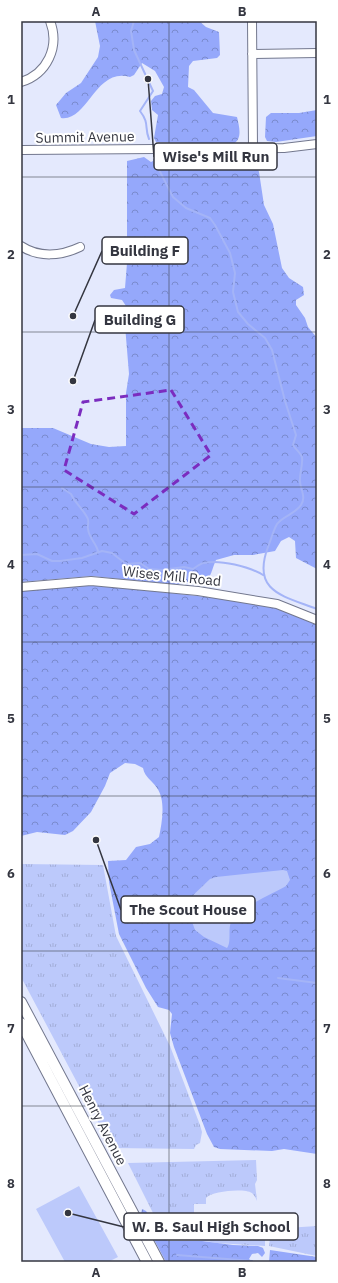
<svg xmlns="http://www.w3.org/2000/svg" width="338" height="1283" font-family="'IBM Plex Sans',sans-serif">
<defs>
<pattern id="grass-tufts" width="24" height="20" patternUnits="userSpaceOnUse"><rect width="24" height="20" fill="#bcc9fb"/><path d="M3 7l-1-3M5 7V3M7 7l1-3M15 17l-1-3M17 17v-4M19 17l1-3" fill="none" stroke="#a2add8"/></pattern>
<pattern id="forest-crowns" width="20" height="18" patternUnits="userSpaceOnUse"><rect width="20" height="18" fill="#95a8fb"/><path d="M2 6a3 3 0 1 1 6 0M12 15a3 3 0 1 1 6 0" fill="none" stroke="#7a8acd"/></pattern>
</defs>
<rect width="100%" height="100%" fill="#e4e9fd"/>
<path fill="url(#grass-tufts)" d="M21,864L103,865L116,936L170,1046L200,1125L202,1132L200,1143L196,1145L194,1149L112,1148L21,977Z
M256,1160L257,1180L255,1184L257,1201C256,1198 254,1195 252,1193C244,1188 212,1191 206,1198V1204H194V1220L265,1232V1246L217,1243L188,1238L166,1239L128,1163Z
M317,1226V1256L269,1246L271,1229Z"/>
<path fill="url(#forest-crowns)" d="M95,21H199L206,27L219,32L220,55L217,58L193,61L189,66L188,87L194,90L213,113L237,117C239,126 243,139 233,144L156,142L154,138L158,115L152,110L151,101L155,96L162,94L164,87L155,71L142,63L134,75L130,77C95,67 88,122 61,118L56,105L66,93L81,83L98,57L100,46Z
M317,110V136L276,142L267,141L265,137L266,117L271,113H299Z
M215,153L249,154L257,166L259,172L264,205L273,224L282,268L289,278L303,287L304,295L296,300V305L305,318L308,327L317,338V569L296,558L295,541L289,537L281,541L275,551L253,555H234L216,560C213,566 210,581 204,583L187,582L175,585L92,576L21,582V428H53L91,444L109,447L126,446V393L129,374L124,313L126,306L122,300L111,298L110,295L114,290L125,288L127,263L132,251L127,238V161L144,157L151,162L163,156L179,160Z
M84,585L126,588L242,601L281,609L317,624V1154L284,1149L272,1151L220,1149L214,1147L207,1134L174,1047L170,1033L172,1014L169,1010L158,1007L146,988L119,934L109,882L108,861L126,860L136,847L150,844L159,837C162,822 166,801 157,788C152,780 145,778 143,768L135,764L125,763L110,773L105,786L91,812L73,831L65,835L37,832L21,836V591Z
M142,1209L146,1211L168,1241H202L233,1245L258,1246L263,1248L265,1253L262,1257L258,1253L252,1254L249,1259L252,1262H166L141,1215Z
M270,1250L317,1257V1262H269Z"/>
<path fill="#bcc9fb" d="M283,870L287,871L290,880L286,886C273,894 240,907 232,920C227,928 232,941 227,948L204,937L195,930L187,908L188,900L210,879L216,877Z
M79,1186L118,1257L108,1262H65L36,1209Z"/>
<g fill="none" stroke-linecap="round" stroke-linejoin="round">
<path stroke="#a4b4f7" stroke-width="2" d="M134,21L131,31L134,50L153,91L140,111C150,124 144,127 149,139
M154,160L173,197L186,208L210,218L215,225L230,253L235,273L233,292L238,312L248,324L265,338L272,350L285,401L296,435L293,445C296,450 300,452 302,457C303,464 300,472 300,479C299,488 307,496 301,505C295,514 283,516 277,524C273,531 271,540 268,547C251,592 284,596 317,609
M62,488L71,494C75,503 82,508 87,517C90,522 87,525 88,529C89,538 96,543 98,551
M21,555L37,554L52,561H60L82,558L102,551L112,553L126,564L140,563L149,569L162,570L184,567L193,569C196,567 201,563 204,563C220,559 250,567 263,575
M278,978L317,983
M177,1255L252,1261"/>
<g stroke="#73788e" stroke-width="10">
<path id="minor" d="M252,21L253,148
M252,54L317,53
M21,82C47,74 60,47 50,21
M21,150L284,148L317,144
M21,246C39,258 61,256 80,247
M21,587L91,581L198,591L277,604L317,620"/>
</g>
<g stroke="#73788e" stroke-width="12">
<path id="major" d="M21,1002L159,1262
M21,1023L147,1262"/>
</g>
<use href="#minor" stroke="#fff" stroke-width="8"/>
<use href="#major" stroke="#fff" stroke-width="10"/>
</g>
<path fill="none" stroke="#7b2cbf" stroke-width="3" stroke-dasharray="8 5" stroke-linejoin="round" d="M171,390L211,455L134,514L64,470L83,402Z"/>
<path fill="none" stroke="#343640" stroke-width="1" stroke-opacity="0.55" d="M169,21V1262M21,177H317M21,332H317M21,487H317M21,642H317M21,796H317M21,951H317M21,1106H317"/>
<g text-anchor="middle" stroke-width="4" stroke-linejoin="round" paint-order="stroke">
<g font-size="14" fill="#343640" stroke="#fff">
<text transform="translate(85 137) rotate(-1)" y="5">Summit Avenue</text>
<text transform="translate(172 576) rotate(6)" y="5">Wises Mill Road</text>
<text transform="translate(103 1125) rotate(63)" y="5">Henry Avenue</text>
</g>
</g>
<path fill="none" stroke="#343640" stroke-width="1.5" d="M148 79L154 157M73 316L102 251M73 381L95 320M96 840L121 910M68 1213L124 1227"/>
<g fill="#343640" stroke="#fff" stroke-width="1.5">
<circle cx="148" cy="79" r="4"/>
<circle cx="73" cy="316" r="4"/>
<circle cx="73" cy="381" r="4"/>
<circle cx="96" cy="840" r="4"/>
<circle cx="68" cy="1213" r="4"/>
</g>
<g fill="#fff" stroke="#343640" stroke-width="1.5">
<rect x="154" y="143" width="123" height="27" rx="4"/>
<rect x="102" y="237" width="86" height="27" rx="4"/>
<rect x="95" y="306" width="89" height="27" rx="4"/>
<rect x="121" y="896" width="134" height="27" rx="4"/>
<rect x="124" y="1213" width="174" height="27" rx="4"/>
</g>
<g font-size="15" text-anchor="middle" font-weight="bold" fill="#343640">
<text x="216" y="162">Wise's Mill Run</text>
<text x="145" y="256">Building F</text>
<text x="140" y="325">Building G</text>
<text x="188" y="915">The Scout House</text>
<text x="211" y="1232">W. B. Saul High School</text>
</g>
<rect width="338" height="1283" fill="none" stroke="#ffffff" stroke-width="44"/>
<rect x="22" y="22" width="294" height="1239" fill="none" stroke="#343640" stroke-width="1.5"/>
<g font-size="13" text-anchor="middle" font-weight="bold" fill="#343640">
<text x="96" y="16">A</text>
<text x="242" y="16">B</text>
<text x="11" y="104">1</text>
<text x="327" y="104">1</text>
<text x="11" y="259">2</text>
<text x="327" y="259">2</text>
<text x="11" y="414">3</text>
<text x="327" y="414">3</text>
<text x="11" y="569">4</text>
<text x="327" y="569">4</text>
<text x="11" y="723">5</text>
<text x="327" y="723">5</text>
<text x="11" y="878">6</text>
<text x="327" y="878">6</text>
<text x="11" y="1033">7</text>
<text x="327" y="1033">7</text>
<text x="11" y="1188">8</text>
<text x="327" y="1188">8</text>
<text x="96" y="1277">A</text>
<text x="242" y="1277">B</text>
</g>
</svg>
